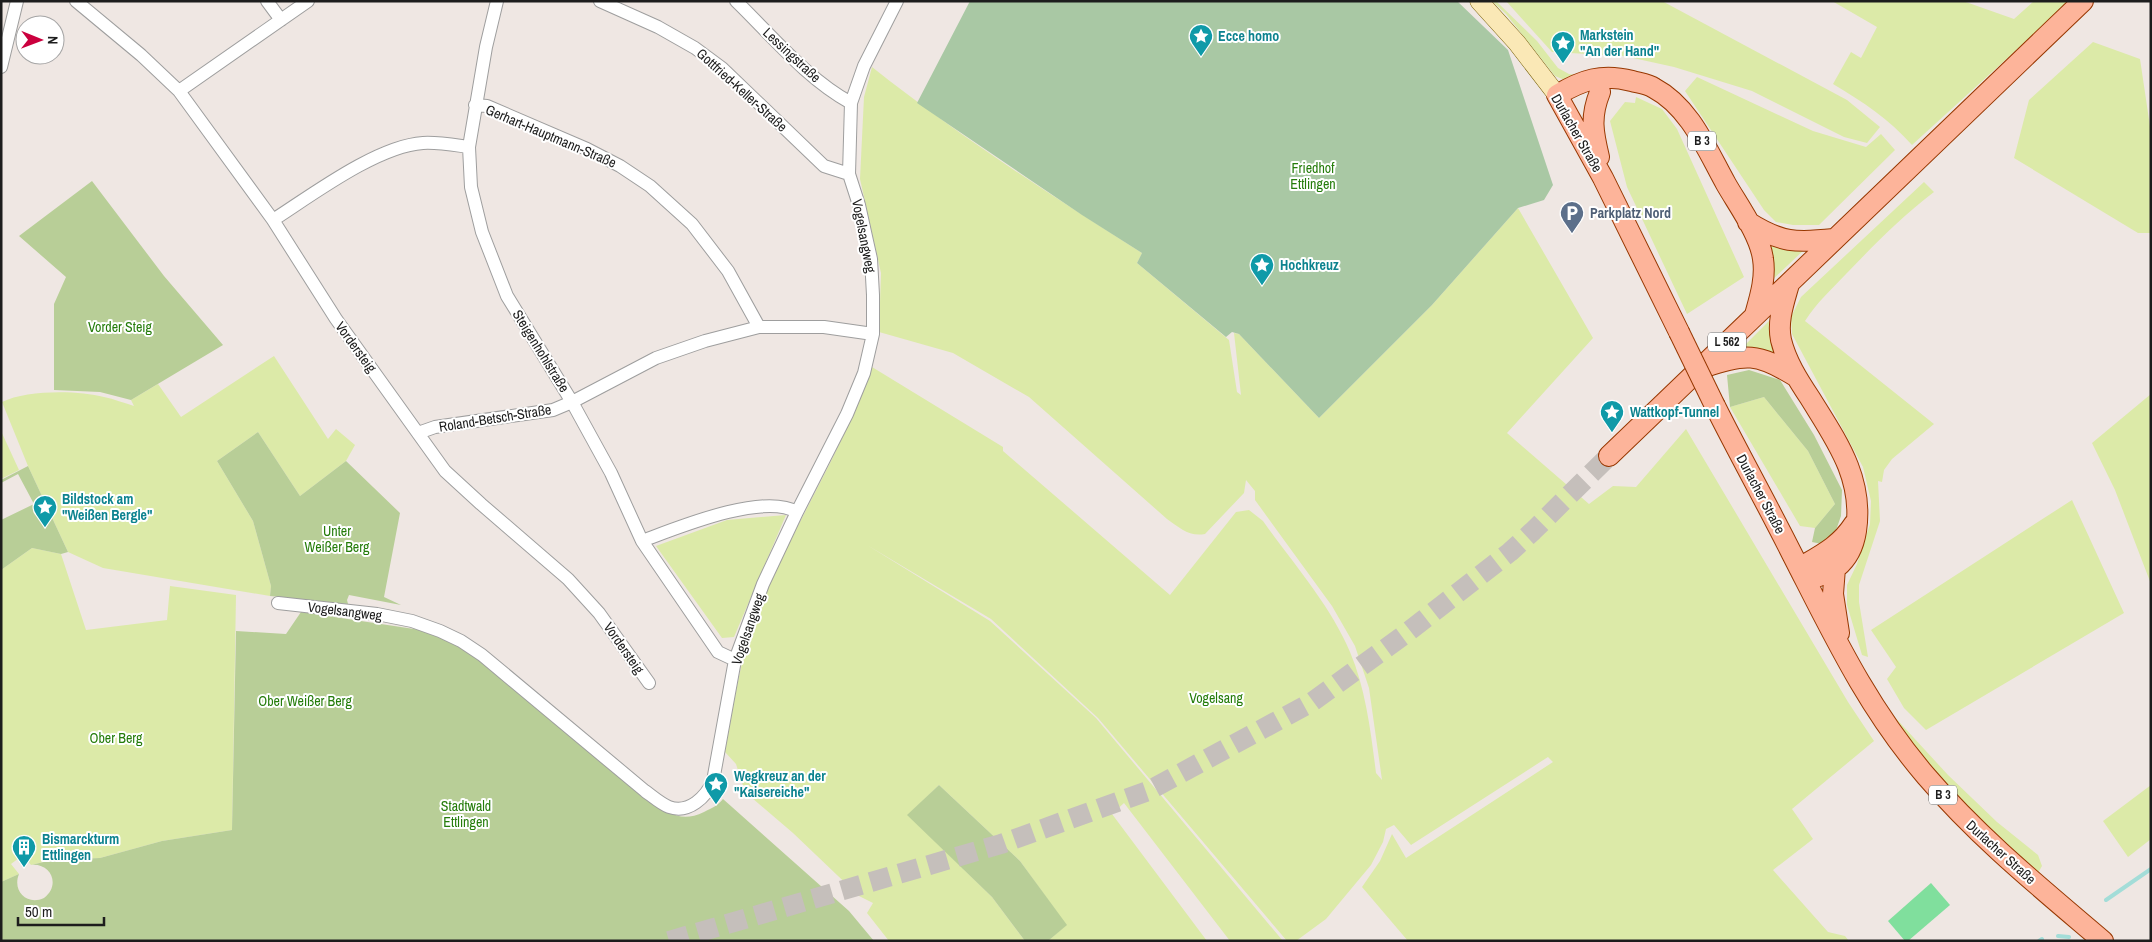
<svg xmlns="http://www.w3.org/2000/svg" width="2152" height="942" font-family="'Archivo Narrow',sans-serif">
<rect width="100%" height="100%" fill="#efe7e3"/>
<path fill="#dceaa8" d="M1492,1H1496L1537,41L1558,68L1569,74L1582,76L1567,81L1555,76L1506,14Z
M1506,1H1662L1847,100L1880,127L1867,143L1844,137L1752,91L1674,67L1624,56L1552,52Z
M1832,1H1963L2014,19L2034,1H2070L1912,145C1889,119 1863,102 1833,84L1851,52L1861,58L1877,27Z
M2093,42L2140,59L2151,133V233H2138L2014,158L2029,100Z
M872,67C958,135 1050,195 1142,253L1137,263L1229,340L1237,392L1241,395L1234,333L1239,334L1319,418L1432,305L1518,208L1593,338L1507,433L1589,504L1613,486L1636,487L1686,429L1848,702L1874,741L1792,809L1813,839L1773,870L1828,932L1845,936L1849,941H1408L1362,887L1380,861L1392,834L1406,858L1553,762L1548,757L1411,845L1394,825L1386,829L1383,842L1371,865L1326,919L1296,941H1287L1098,718L991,619L867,545L990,621L1096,718L1283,941H1230L1124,803L1112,814L1207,941H1048L1066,925L1020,861L939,785L908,815L992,897L1025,941H889L867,913L873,903L859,896L793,833L745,792L736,764L725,752C733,709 740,659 755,619C789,532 841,455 872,367L1003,447V451L1170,595L1236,512L1249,510L1263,521C1292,562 1331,606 1350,652C1366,690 1371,733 1376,773L1382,780L1369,688L1355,646L1332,606L1255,500V491L1246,480L1244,493L1205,534C1189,537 1180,528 1167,519L1029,397L953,353L879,332L881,273L860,179L864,97Z
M1697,77L1813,131L1866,147L1881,134L1895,150L1819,225H1793L1776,222L1764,210L1685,91Z
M1636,97L1662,109L1677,129L1744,277L1687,314L1627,187L1610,121L1625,102L1635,103Z
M1924,182L1934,192C1901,217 1874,245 1846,274C1831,290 1817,302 1805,321L1934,424L1892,459L1884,470L1882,482L1878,481L1880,521L1859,585V602L1868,657L1862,655L1847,605V585L1857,564L1870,524L1871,501L1863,467L1792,334L1791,317L1801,297Z
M1761,237L1805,249L1770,282Z
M1773,317L1783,359L1740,350Z
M274,356L328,439L336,429L355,445L346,461L300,496L258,432L217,461L253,521L271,586L270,596L103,568L68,552L28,466L2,402C26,390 77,390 104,397C114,399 124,403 134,406L131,400L158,384L181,417Z
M2151,394V584L2115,490L2092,443Z
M1764,397L1808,451L1835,504L1815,528L1800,526L1730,407Z
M1,431L19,470L1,479Z
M2072,500L2124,613L1926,730L1904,708L1887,679L1896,667L1871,630Z
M786,515L734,637L722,638L656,546L727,520Z
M32,548L61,554L86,630L167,620L170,586L236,595L232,830L162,841L100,858L52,860L31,865L23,855L11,864L19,874L1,882V570Z
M1891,713L1948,775L1997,822L2038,855L2042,866L2038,873L1995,837L1941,781L1889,714Z
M2151,785V839L2128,857L2103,821Z"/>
<path fill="#b8ce97" d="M92,181L164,276L223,345L131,400L100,392L54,390V304L66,277L19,236Z
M1749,370L1780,380L1814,435L1842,490L1841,516L1834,536L1822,544L1812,542L1815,528L1835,504L1808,451L1764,397L1730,407L1727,375Z
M258,432L300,496L346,461L400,513L384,597L401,605L349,595L347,600L348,604L270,596L271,586L253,521L217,461Z
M28,466L68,552L61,554L32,548L1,570V520L34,504L18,474L1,483V480Z
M301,612L434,632L470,652L649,802C670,813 681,823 704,812C712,808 717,806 723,799L849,911L874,941H1V882L19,874C12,891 27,906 44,898C61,885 51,863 31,865L52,860L100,858L162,841L232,830L236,631L286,634Z
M939,785L1020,861L1067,925L1048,941H1025L992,897L907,815Z"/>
<path fill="#a9c8a4" d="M970,1H1457L1508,50L1553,185L1544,200L1518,208L1432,305L1319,418L1239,334L1232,332L1226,337L1137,263L1142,253L1082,215L917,103Z"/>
<path fill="#80df9d" d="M1931,883L1950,905L1908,941H1905L1888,921Z"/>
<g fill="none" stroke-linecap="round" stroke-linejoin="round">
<path stroke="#a3ddd8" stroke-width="4" d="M2106,900L2151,869
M2058,936L2069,937
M2039,941L2042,939"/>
<path stroke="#c5bfbb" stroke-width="20" stroke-dasharray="20 10" stroke-linecap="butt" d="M669,941L1001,844L1148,791L1312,702L1404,635L1510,552L1533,531L1609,456"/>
<g stroke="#9e9e9e" stroke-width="14">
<path id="minor" d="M76,1L141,55L179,91L273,220L336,319L445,471L481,504L568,579L599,613L649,683
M267,1L281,20
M497,1L486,47L469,147L471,187L482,232L507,296L572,402L611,473L642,541L718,652L735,660
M600,1L658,27L695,48L722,68L824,166L849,174
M736,1C772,36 807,79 851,103
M1,67L17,1
M179,91L308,1
M475,105L487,106L587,149L620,166L650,186L692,224L728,271L759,327
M273,220C312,195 377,146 423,143C437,142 454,145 469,147
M418,433L435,427L553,410L572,402L656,358L705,341L759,327H824L873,334
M642,541C677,528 763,492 797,512
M278,603L377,614L412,621L440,631L461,641L482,655L645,791C652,796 661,804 669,807C689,814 706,797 713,781L735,660L763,584L797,512L847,414L864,373L873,334V295L871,259L859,205L849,174L851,103L864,66L897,1"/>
</g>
<g stroke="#755e04" stroke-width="19">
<path id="secondary" d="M1479,1L1517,43L1557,95"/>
</g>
<g stroke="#973700" stroke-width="22">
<path id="primary" d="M1599,157C1593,132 1590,117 1600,92
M1748,222C1781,243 1796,243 1834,239
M1789,284C1784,302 1777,321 1781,340C1786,361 1798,380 1810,398C1836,440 1864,478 1856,531C1854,544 1848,558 1837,567C1829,573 1816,577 1806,581
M1679,332L1603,178L1557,95C1582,80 1602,73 1632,81C1639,83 1648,84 1654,88C1690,107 1707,150 1726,184C1738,205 1760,235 1763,259C1766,278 1760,297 1755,315
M1705,367C1745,353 1758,353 1795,376
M1715,406C1740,456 1767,504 1792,554C1833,634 1867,707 1926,776C1979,838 2042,889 2103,941
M1609,456L2083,1
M1799,568C1821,555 1840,546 1854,524
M1835,568L1833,594L1839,633"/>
</g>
<use href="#minor" stroke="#fff" stroke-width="12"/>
<use href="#secondary" stroke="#fae8b6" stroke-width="18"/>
<use href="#primary" stroke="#fdb49a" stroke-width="20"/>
<g stroke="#973700" stroke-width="22" stroke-linecap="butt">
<path id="primary-bridge" d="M1679,332L1715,406"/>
</g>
<use href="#primary-bridge" stroke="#fdb49a" stroke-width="20"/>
</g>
<defs>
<g id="sight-pin" transform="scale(1.25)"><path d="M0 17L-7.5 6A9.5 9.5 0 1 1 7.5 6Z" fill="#0f9aa8" stroke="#fff"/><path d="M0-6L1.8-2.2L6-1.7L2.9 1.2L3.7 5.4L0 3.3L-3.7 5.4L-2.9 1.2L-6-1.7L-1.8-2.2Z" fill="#fff"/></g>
<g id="parking-pin" transform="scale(1.25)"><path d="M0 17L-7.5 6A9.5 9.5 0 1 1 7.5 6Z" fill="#5c6f8a" stroke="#fff"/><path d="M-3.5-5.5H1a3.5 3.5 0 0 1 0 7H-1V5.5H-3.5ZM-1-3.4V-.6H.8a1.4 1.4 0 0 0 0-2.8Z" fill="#fff"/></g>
<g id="building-pin" transform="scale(1.25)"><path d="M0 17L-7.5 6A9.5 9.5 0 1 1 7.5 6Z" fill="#0f9aa8" stroke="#fff"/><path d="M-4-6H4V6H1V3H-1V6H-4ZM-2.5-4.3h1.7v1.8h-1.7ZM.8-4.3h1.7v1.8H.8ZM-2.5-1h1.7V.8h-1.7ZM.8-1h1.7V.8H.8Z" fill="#fff"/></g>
</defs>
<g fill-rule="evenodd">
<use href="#sight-pin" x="1201" y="36"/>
<use href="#sight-pin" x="1563" y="43"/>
<use href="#parking-pin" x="1572" y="213"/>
<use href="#sight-pin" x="1262" y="265"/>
<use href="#sight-pin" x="1612" y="412"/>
<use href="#sight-pin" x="45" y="507"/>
<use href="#sight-pin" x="716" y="784"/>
<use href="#building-pin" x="24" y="847"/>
</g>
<g text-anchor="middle" stroke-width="4" stroke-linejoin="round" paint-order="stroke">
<g fill="#fff" stroke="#616161" stroke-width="1">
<rect x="1688" y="131.5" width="28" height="19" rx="4"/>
<rect x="1708" y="332.5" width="38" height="19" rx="4"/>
<rect x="1929" y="785.5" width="28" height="19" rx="4"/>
</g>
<g font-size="12" font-weight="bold" fill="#1d1d1d">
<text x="1702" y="145">B 3</text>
<text x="1727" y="346">L 562</text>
<text x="1943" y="799">B 3</text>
</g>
<g font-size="14" font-weight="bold" fill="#0d838f" stroke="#fff" text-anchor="start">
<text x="1580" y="40">Markstein<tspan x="1580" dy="16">"An der Hand"</tspan></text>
<text x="1218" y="41">Ecce homo</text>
<text x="1280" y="270">Hochkreuz</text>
<text x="1630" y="417">Wattkopf-Tunnel</text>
<text x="62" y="504">Bildstock am<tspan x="62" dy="16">"Weißen Bergle"</tspan></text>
<text x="734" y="781">Wegkreuz an der<tspan x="734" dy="16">"Kaisereiche"</tspan></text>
<text x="42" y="844">Bismarckturm<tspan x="42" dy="16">Ettlingen</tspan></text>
</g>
<g font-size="14" fill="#1d1d1d" stroke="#fff">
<text transform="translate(792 55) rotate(43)" y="5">Lessingstraße</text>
<text transform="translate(742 90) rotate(42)" y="5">Gottfried-Keller-Straße</text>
<text transform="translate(1577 133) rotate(60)" y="5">Durlacher Straße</text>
<text transform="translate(551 136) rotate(23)" y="5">Gerhart-Hauptmann-Straße</text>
<text transform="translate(864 236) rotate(79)" y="5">Vogelsangweg</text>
<text transform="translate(356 347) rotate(54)" y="5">Vordersteig</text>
<text transform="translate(541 351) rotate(58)" y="5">Steigenhohlstraße</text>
<text transform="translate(495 418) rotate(-9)" y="5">Roland-Betsch-Straße</text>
<text transform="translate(1761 494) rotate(62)" y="5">Durlacher Straße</text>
<text transform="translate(345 611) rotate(7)" y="5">Vogelsangweg</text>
<text transform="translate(748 629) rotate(-71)" y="5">Vogelsangweg</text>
<text transform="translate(624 648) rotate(55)" y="5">Vordersteig</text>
<text transform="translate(2001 852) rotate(42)" y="5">Durlacher Straße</text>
</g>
<g font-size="14" fill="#247c0a" stroke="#fff">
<text x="1313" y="173">Friedhof<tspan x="1313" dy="16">Ettlingen</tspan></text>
<text x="120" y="332">Vorder Steig</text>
<text x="337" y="536">Unter<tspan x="337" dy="16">Weißer Berg</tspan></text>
<text x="1216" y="703">Vogelsang</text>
<text x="305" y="706">Ober Weißer Berg</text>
<text x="116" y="743">Ober Berg</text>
<text x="466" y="811">Stadtwald<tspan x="466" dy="16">Ettlingen</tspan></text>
</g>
<g font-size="14" font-weight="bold" fill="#4e5e75" stroke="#fff" text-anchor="start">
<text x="1590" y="218">Parkplatz Nord</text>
</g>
</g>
<rect width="2152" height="942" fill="none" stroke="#1d1d1d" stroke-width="5"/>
<g transform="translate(40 40) rotate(91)"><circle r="24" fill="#ffffff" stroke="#a5a5a5"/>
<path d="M0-4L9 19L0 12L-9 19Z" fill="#cb003e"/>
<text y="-8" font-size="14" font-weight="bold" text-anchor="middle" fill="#1d1d1d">N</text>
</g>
<path d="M18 917v8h86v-8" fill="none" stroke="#1d1d1d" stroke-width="2.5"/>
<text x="25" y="917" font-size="15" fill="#1d1d1d" stroke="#ffffff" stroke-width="4" paint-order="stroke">50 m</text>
</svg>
